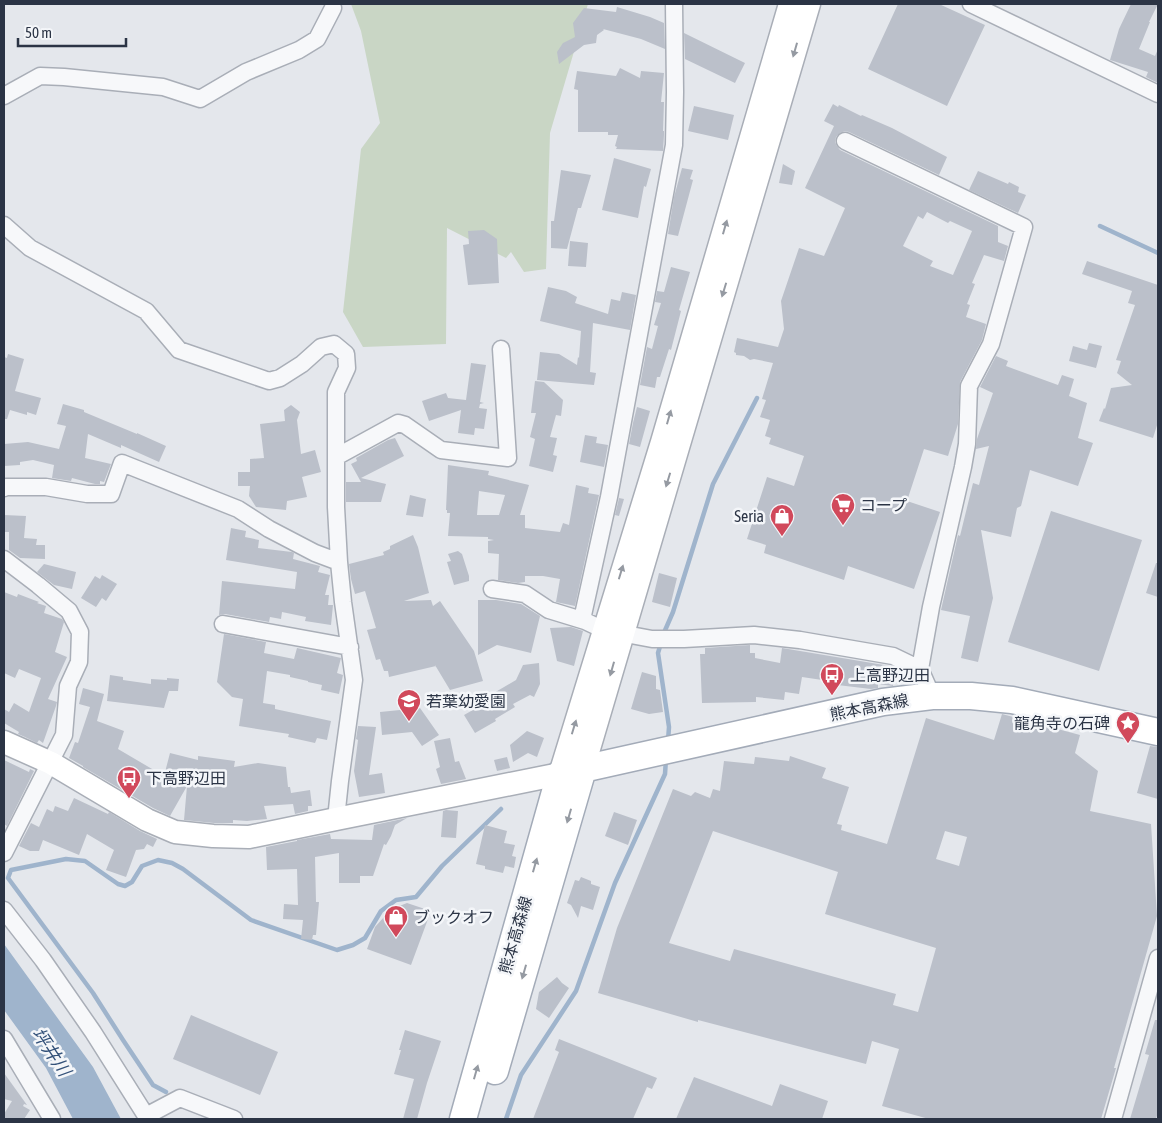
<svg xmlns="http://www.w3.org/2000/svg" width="1162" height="1123" font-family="'Asap Condensed','Noto Sans JP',sans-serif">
<rect width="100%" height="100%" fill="#e4e7ec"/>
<path fill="#c9d6c5" d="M351,4H588L550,133L546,269L524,272L511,252L506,258L447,228L446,344L363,347L343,312L361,149L380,123L361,31Z"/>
<path fill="#9fb4cc" d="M4,944L93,1067L121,1119H73L46,1068L4,1010Z"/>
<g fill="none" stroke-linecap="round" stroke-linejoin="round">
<path stroke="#9fb4cc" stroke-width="4.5" d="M1100,226L1158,253
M663,635L673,612L713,484L757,398
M661,643L658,653L669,727L668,741
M166,1092L153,1085L123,1040L93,993L8,878L11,870L66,859L85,861L118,884L125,886L132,882L142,866L158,860L172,863L183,869L251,920L337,950L353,945L365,938L381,911L396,900L416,897L442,866L501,809
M506,1119L521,1075L576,991L615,883L665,774L666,759"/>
</g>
<path fill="#bbc0ca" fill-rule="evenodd" d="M898,4H939L985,25L947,106L868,69Z
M1131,4H1158L1149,22H1150L1139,49L1155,56L1158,49V83L1146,77L1148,72L1110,60L1119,29Z
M617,7L650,17L664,23L665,49L641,39L603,29L604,30L597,35L596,43L584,45L559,64L557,52L563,43L575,37L573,23L584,8L616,12Z
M684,33L745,63L735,83L685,59Z
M620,68L640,78L641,71L664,73L661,102H664L663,131H664V135L663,151L616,149L617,147L615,146L618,135H608V132H578V90L574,89L577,71L616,76Z
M833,104L838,107L839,105L861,116L862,115L892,128L947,157L939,175L849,132L845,131L840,133L836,137L835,142L837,146L840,150L998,226V242L1008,246L1004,261L984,255L972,283L975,284L967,304L970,305L966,317L986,324L982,340L960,382L958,424L948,456L924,449L907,501L940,512L914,589L848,566L844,580L764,553L766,545L747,539L767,477L794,486L804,456L769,444L771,438L765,436L770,420L760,417L766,400L762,399L773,363L754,359L750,360L744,356L736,355V353L734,352L737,338L778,347L784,329L781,301L799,248L824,256L845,208L805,188L834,126L824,121ZM927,212L948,223L950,221L972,231L953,275L930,266L933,261L903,246L918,216L923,219Z
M694,106L734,115L728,140L688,131Z
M614,158L651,169L646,187L644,186L638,218L602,210Z
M783,164L795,171L792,185L779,183Z
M682,168L693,170L690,179L693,180L678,236L668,234L674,197Z
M561,170L591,175L581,208H578L567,249L551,248V221H554Z
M978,171L1008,184L1009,182L1019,187L1018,192L1026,195L1018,213L969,190Z
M484,230L497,239L499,283L468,285L463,245L469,244L468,231Z
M570,241L588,243L586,267L568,266Z
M1087,261L1158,285V422L1153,438L1099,421L1104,408L1105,409L1111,388L1132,385L1117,373L1121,361L1116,360L1135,305L1128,303L1132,291L1082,274Z
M671,267L690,272L679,310L681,311L671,350L669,349L660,377H657L655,388L640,385L647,347L652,349L658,326L654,325L661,303L655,302L657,291L664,292Z
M548,287L566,291L577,297L575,303L608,314L611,299L620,301L622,292L636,295L630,330L593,323L590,372L596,373L594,385L537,380L540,352L559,354L577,365L578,357L579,358L581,331L540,321Z
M1089,343L1102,346L1096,368L1069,361L1073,346L1087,350Z
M8,354L24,359L15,391L41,398L36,415L27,412V415L10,410L7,419H4V357L7,358Z
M996,356L1008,361L1006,366L1058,385L1062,375L1074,379L1069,396L1087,403L1078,438L1093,443L1078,486L1030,470L1021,506L1017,508L1011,537L981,530L993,598L978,662L961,658L970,616L941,610L958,535L960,536L973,483L979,485L989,446L976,449L977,439L993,393L980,387Z
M471,363L486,365L480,402L484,403L480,404L479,408L487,409L484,429L475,428L474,435L458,433L461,410L429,421L422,401L446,393L448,398L466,400Z
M535,381L544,382L563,400L561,416L556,415L550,437L557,438L553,455L557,456L553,472L529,466L535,439L530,437L536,413H531Z
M63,404L84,410V412L137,434V433L166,446L159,462L121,445V448L88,434L85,458L111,464L104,482L100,481V484H95L72,478L71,481L52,478L54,465L33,460L20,462V465L4,466V444L28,442L59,449L66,426L57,424Z
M291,405L300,412L297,420L301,454L315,450L321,472L302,477L307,497L287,501L286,510L256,507L249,496L250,486H238V472H250V459L264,458L260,424L285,421L284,410Z
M637,407L650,411L640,447L629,444L633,423Z
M585,435L597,437L596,443L608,445L604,467L580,462Z
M395,438L404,456L361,478L386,484L381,502H346V482H361L351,464L357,461L356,458L388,440Z
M448,465L489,471L488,475L529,485L520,515H525V528L560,532L563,523L569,525L576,485L589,488L588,493L599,495L575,606L556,602L560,579L543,576H525V582L518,583L498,580L499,554L488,553V541L494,540L488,539V537L448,536L450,513H447V510H446ZM479,491L505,495L499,515H477Z
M410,495L426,499L423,517L406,515Z
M619,498L624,499L619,516L615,515Z
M1051,511L1142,540L1099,671L1008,642Z
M4,515L26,516L24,538L37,539L36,545H45V559L20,558L9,550V532H4Z
M231,528L246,531L245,537L259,540L258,548L292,552L294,553L293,559L320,566L318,572L330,575L325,595H329L328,605H333L331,625L305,621L306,617L282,612L281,619L270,617L269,622L225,614L219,615L222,581L295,589L297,572L226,560Z
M413,535L418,547L429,593L404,601L431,600L433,606L440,601L474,651L483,681L450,690L435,665L436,666L389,677L388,671H384L380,659L376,660L367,630L376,628L365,591L355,594L351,579L349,564L384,555L383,552L390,549V546Z
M458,551L462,554L469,576V581L454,585L447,562L451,561L448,554Z
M1156,563H1158V597L1146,593Z
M44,564L76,572L72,589L54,585L37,572Z
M659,573L677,578L670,607L652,602Z
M102,575L117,584L106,601L102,598L96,607L81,598L95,576L100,579Z
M4,592L17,597L18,594L39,602L37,603L46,606L44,613L62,619L64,622L55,652L67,657L48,699L57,702L56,706L43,743L39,740L37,743L25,737L18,734L19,732L4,723V709L9,712L14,703L29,712L41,678L19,669L15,678L4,673Z
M478,600H496L521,604L540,616L531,653L497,645L478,655Z
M571,627L583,631L574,666L557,661L550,628Z
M224,634L266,642L264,653L294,659L297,648L341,658L337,673L343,675L339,694L321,690L322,685L308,682V681L290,677V675L267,671L263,703L275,705V709L331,721L327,740L317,738L315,743L288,737L289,734L239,726L243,699L232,697L217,682Z
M750,645V653H755V658L780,663L782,648L890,666L906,673L905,681L894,680L893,686L878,684V688L871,689L829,684V681L802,677L799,694L785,692L784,700L756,697V702L702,703L700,654H705V648Z
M539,663L540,684L534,697L530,695L513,704L515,707L495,719L496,721L475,733L464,715L489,701L487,697L516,680L523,665Z
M642,672L656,676V689L660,690L663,712L649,714L631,709Z
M110,675L123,677V680L151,684V679L167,680V678L179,679L178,691H169L164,708L107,701Z
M83,688L104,694L97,721L124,731L118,749L164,776L170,753L198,760V756L235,761L234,767L258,763L286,767L288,787H290L291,793L310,790L312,806H308V811L295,814L293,804L264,806L267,819L247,821L233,820V823H214L184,820L187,786L170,816L153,808L83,767V766L69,758L75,742L78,743L90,707L79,704Z
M420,708L439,735L422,746L412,732L382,735L380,712Z
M1002,714L1080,735L1075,753L1098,771L1090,811L1151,824L1157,916L1114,1068H1116L1101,1119H929L882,1106L899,1049L872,1041L866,1064L698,1020V1022L598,993L617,928L673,789L691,796L695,792L710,798L713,789L720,791L724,761L754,764L755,757L789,761L790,756L826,768L822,778L849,787L837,824L842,825L841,830L887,844L926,718L994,740ZM713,831L838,872L825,914L936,948L918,1012L893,1005L896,994L734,949L730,961L669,943ZM945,831L967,837L959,866L936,859Z
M358,726L376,727L369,775L382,773L385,793L359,797L354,771L358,740L356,739Z
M527,731L544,738L537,757L528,753L513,762L510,745Z
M450,738L455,762L459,761L466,779L441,784L436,769L440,767L434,741Z
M1150,746L1158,747V799L1137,793Z
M507,757L510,768L497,771L494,760Z
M4,760L29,772L30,769L34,771L7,826L4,824Z
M74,798L108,814L109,812L140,831L157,839L153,847L147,844L144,849L136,850L126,877L106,870L114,850L87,834L79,855L43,840L39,851H30L19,846L31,823L39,827L47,809L53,812L55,806L68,811Z
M446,810L458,811L456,838L441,837L443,811Z
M614,812L637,820L628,845L605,836Z
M407,818L395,825L391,836L386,845L384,844L373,876H360V883H339V853L315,857L316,902H319L316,935H313L312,940L301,939L303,920L283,919L284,904L298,905L297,869L267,870L266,847L297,841V840L330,834L331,839L372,840L374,825Z
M485,825L507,831L504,843L515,845L512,856L516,857L514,868L505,866L503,873L485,869V866L476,864Z
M581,877L591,881V884L600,887L593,910L581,906L578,918L571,905L567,903L575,880L579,881Z
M407,903L431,911L411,965L367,949L375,927L384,917L387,919L392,909Z
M557,977L562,983L569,988L549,1018L536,1009L539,992Z
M191,1015L278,1052L260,1095L173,1059Z
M1155,1020H1158V1112L1156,1119H1130L1149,1055L1145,1054Z
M405,1030L441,1041L427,1083L417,1119H403L414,1079L394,1074L401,1050H399Z
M559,1039L657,1078L652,1089L647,1087L633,1119H533L559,1052L555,1050Z
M4,1073L27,1105L24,1104L23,1106L30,1110L24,1119H4V1114L12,1101L4,1099Z
M694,1077L772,1106L780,1084L828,1101L822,1119H676Z"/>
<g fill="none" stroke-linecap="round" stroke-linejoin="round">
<g stroke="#a9aeb7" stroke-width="19">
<path id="street" d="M674,4L675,92L674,145L609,497L583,615L585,621L604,630L652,639H684L754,635L800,640L893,656L920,669
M971,4L1158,94
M4,96L40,76L64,77L163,87L200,99L246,72L299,50L317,39L333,8
M845,141L1024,227L991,344L969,386L967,444L963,467L931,607L920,669L932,696
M4,225L30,248L146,311L179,350L269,381L280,378L302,364L321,347L334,344L346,354L347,368L336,392V507L339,562
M336,457L398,423L405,425L441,450L508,458L501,349
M4,488L6,487H46L87,494H111L122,463L238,509L269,529L315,553L339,562L343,602L354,680L340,781L336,819
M4,559L38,585L69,611L80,632L79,662L68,686L64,735L4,853
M492,589L525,594L549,610L585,621
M223,624L350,647
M4,910L43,960L93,1032L148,1119
M4,1039L52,1119
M146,1116L180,1098L234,1119
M1113,1119L1158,958"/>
</g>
<g stroke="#a9aeb7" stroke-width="25">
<path id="secondary" d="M4,742L51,763L147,820L175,832L213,836L249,837L336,819L560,774L662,442L790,4
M583,769L809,4"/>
</g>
<g stroke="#a3abb8" stroke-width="29">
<path id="primary" d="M495,1071L583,769
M463,1119L560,774L883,702L932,696H971L1012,700L1158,732"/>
</g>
<use href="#street" stroke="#f7f8fa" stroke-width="16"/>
<use href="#secondary" stroke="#fff" stroke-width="22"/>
<use href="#primary" stroke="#fff" stroke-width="26"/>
</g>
<defs><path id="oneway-solid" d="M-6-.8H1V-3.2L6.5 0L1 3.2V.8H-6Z" transform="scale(1.25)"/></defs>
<g fill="#959aa2">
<use href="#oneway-solid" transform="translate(795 50) rotate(106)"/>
<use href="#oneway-solid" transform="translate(725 227) rotate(-74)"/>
<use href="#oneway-solid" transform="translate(724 290) rotate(107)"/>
<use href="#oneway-solid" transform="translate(669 417) rotate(-74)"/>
<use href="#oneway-solid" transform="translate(668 480) rotate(107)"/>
<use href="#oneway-solid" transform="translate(621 572) rotate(-73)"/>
<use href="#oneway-solid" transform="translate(612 669) rotate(106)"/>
<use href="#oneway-solid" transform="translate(574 727) rotate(-73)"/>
<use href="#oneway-solid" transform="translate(569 816) rotate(106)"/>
<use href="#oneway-solid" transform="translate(535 865) rotate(-74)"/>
<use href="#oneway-solid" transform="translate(524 972) rotate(106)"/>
<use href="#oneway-solid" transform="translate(476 1072) rotate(-74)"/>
</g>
<defs>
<g id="supermarket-pin" transform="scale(1.25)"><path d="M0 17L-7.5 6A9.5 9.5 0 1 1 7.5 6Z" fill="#d1495b" stroke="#f4f6f9"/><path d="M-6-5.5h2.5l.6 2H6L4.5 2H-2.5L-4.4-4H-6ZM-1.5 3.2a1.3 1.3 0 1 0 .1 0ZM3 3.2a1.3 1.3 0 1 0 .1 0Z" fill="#fff"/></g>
<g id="shop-pin" transform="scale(1.25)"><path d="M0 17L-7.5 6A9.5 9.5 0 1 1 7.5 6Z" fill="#d1495b" stroke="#f4f6f9"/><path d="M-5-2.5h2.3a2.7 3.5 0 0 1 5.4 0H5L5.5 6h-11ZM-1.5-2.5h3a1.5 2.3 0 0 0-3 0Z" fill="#fff"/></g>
<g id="bus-pin" transform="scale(1.25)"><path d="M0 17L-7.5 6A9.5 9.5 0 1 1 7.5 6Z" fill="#d1495b" stroke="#f4f6f9"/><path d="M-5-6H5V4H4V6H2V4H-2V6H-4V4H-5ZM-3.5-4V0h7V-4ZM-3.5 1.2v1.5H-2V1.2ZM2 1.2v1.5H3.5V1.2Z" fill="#fff"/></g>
<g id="school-pin" transform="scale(1.25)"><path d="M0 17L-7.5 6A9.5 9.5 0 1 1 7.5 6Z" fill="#d1495b" stroke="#f4f6f9"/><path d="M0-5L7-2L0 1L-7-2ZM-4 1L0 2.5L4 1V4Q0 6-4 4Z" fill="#fff"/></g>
<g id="sight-pin" transform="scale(1.25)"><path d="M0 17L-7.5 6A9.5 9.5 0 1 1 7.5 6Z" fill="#d1495b" stroke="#f4f6f9"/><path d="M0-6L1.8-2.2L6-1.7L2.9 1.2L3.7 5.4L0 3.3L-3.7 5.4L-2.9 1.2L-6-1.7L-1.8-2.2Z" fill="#fff"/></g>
</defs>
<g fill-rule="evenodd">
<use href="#supermarket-pin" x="843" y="505"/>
<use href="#shop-pin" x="782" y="516"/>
<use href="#bus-pin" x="832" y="675"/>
<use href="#school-pin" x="409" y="701"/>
<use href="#sight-pin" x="1128" y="723"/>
<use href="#bus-pin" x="129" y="778"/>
<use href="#shop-pin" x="396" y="917"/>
</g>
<g text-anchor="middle" stroke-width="5" stroke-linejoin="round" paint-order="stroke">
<g font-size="16" fill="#2b3445" stroke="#f4f6f9" text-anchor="start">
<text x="860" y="511">コープ</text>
<text x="764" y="522" text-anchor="end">Seria</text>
<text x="850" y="681">上高野辺田</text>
<text x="426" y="707">若葉幼愛園</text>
<text x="1110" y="729" text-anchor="end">龍角寺の石碑</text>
<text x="146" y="784">下高野辺田</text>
<text x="414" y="923">ブックオフ</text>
</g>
<g font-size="16" fill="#2b3445" stroke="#f4f6f9">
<text transform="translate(869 707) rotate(-11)" y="6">熊本高森線</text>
<text transform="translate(515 935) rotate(-74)" y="6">熊本高森線</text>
</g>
<g font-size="18" font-style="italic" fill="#34527a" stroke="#f4f6f9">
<text transform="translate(51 1052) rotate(56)" y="6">坪井川</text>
</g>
</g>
<rect width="1162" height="1123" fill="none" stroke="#2b3445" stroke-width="10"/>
<path d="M18 38v8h108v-8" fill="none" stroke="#2b3445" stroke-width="2.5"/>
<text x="25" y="38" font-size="15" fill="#2b3445" stroke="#f4f6f9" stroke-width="4" paint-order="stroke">50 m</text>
</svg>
